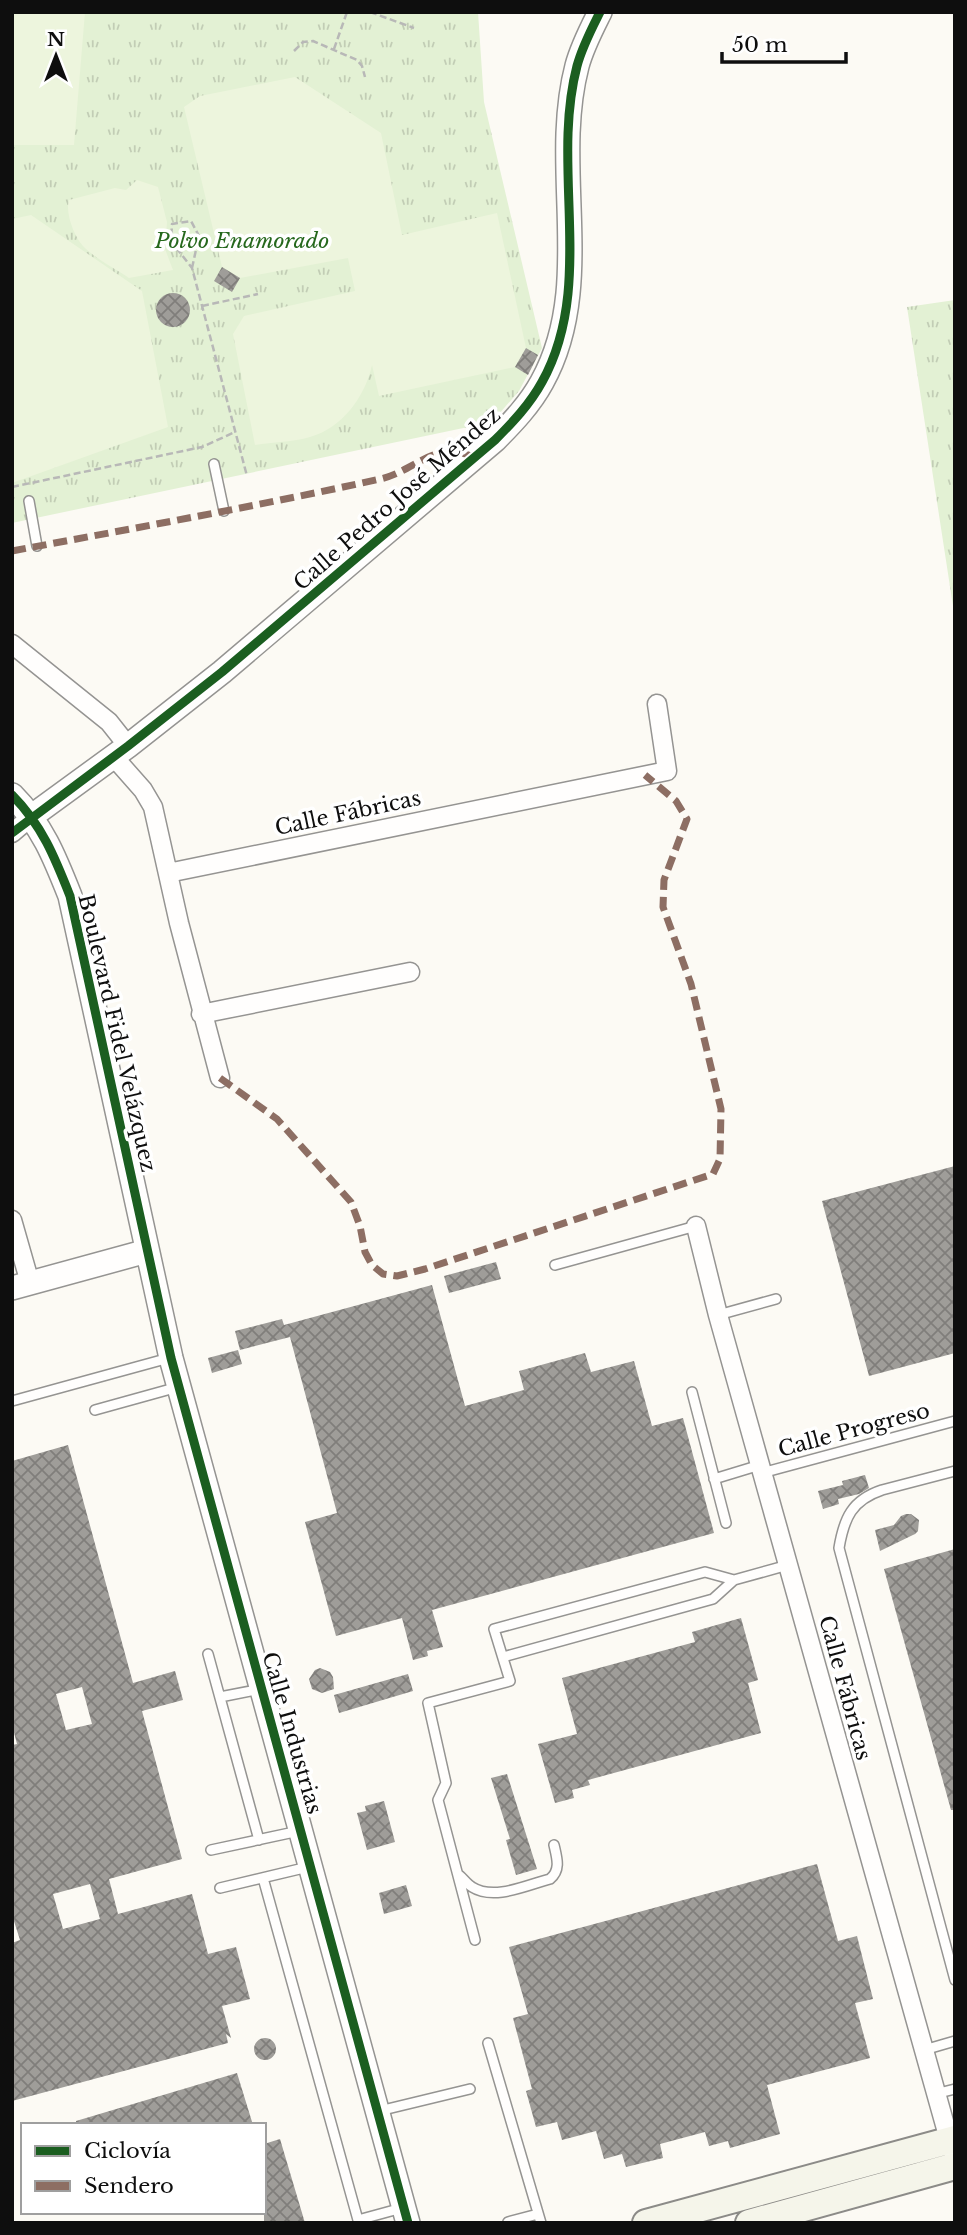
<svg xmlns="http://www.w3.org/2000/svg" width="967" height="2235" font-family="'Libre Baskerville',serif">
<defs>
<pattern id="grass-tufts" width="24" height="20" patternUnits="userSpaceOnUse" patternTransform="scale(1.75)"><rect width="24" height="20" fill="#e3f1d4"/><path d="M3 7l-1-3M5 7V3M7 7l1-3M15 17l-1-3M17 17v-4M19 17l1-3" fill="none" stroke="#c2cdb5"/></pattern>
<pattern id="building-cross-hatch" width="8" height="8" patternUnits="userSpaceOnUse" patternTransform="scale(1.75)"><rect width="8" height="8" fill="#9f9d99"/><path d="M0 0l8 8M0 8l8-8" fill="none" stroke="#807e7b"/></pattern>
</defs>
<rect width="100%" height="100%" fill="#fcfaf4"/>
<path fill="url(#grass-tufts)" d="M12,12H478L484,102L542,348L519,391L492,422L12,523Z
M955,300V619L907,307Z"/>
<path fill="#edf5dd" d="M12,12H85L74,145H12Z
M295,77L381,133L402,235L497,213L526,348L515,367L379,396L372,365C365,397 342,428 310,437C293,442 273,442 255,445L233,334L244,316L355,291L348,258L240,278L222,267L184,107L200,96Z
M137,180L158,187L167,222L165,249L173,270L129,278C116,269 94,258 83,246C74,236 65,213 69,200L115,188L126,190Z
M31,215L142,291L168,427L12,483V219Z"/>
<path fill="url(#building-cross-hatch)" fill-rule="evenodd" d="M222,267L240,278L232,292L214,281Z
M156 310a17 17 0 1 1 34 0a17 17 0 1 1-34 0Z
M526,348L538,355L528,375L515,367Z
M955,1166V1353L869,1376L822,1201Z
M496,1262L501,1279L449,1293L444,1276Z
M432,1285L465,1406L524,1390L519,1371L585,1353L591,1372L634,1361L652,1426L683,1418L714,1533L432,1610L443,1647L427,1651L428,1656L413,1660L402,1618L336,1636L305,1522L337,1513L290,1337L240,1350L235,1331L282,1319L284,1325Z
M238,1350L242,1364L212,1373L208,1358Z
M68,1445L133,1683L175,1671L183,1700L142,1711L182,1859L109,1879L118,1914L192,1894L208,1954L236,1947L250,1999L222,2006L231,2038L226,2034L228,2043L12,2101V1943L20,1940L12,1915V1745L17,1744L12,1725V1461ZM82,1687L92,1724L66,1730L56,1694ZM90,1884L100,1919L63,1929L53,1894Z
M865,1475L869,1488L859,1494L838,1499L839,1504L823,1509L818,1491L843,1485L842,1481Z
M906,1514H911L919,1520L918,1531L915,1534L880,1551L875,1530L894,1525L901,1516Z
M955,1549V1810H951L884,1569Z
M741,1618L758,1680L748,1683L761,1733L588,1780L590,1785L572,1790L574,1798L555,1803L538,1744L577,1734L562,1678L695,1642L692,1632Z
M320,1668L330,1672L333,1677L334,1689L322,1693L312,1689L309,1679L315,1670Z
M408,1674L413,1691L339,1713L334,1695Z
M507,1774L537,1869L516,1875L506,1840L510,1839L491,1778Z
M384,1801L395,1842L367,1850L357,1813L366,1811L365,1806Z
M817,1864L838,1941L857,1936L873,1999L855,2003L870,2058L767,2085L780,2134L730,2148L728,2141L709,2146L705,2132L660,2144L663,2158L626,2167L622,2154L604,2159L596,2131L562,2140L557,2122L536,2127L526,2091L532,2089L513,2018L528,2014L509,1947Z
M406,1885L412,1906L384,1914L379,1893Z
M254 2049a11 11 0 1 1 22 0a11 11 0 1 1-22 0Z
M237,2073L253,2125H76V2121Z
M280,2139L305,2223H264V2144Z"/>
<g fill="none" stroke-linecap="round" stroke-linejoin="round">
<g stroke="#959492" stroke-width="12">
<path id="service" d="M214,464L224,511
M29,501L37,546
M555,1265L696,1226
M718,1315L776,1299
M692,1392L726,1523
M12,1401L169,1358
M95,1410L178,1387
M955,1471L882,1490C852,1500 844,1518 839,1548L955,1980
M762,1473L955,1421
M714,1479L760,1465
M208,1654L259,1840
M503,1657L713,1599L734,1580
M220,1697L261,1689
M211,1850L299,1831
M459,1875C463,1878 467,1884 472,1887C494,1901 527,1885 550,1879C561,1870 557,1858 554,1845
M263,1878L358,2220L402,2208
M220,1888L308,1867
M475,1940L438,1800L446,1783L428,1703L510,1681L494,1629L705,1572L734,1580L788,1565
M488,2043L541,2223
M924,2050L955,2041
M935,2094L955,2089
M379,2111L470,2089
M508,2222L538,2214"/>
</g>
<g stroke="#959492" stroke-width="21">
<path id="minor" d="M12,644L109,722L128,746
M113,756L143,790L153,807L179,923L220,1078
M12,833L32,816
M168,873L667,771L657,704
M201,1014L410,972
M12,1220L30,1283
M696,1226L718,1315L952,2150"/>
</g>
<g stroke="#959492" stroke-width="26">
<path id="tertiary" d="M12,795C42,825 55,858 70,896L171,1358L408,2223
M32,816L128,746L222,672L495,440C513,422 530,404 542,382C596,285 550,169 577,66C582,47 591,30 600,12
M12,1288L147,1251"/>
</g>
<g stroke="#8c8b88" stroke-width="30">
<path id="secondary" d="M646,2223L955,2139
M749,2223L955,2166"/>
</g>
<path stroke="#b8b8b7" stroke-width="2.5" stroke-dasharray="7 3.5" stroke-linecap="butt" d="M370,12L414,28
M334,49L347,12
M294,51L303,42L313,41L357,60L362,66L365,77
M192,268L199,236L191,221L172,224L171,241L192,268L247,476
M202,306L258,294
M12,487L202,447L235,432"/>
<use href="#service" stroke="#fffefd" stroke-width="9"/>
<use href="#minor" stroke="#fffefd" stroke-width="18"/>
<use href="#tertiary" stroke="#fffefd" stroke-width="23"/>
<use href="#secondary" stroke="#f5f5ea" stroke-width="26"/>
<path stroke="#8d6e63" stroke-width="7" stroke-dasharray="14 7" stroke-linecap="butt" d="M12,551C135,528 258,506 380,479C416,471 436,438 475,458
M220,1078L277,1119L351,1202L360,1226L365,1252L372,1265L383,1274L397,1276L425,1269L713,1174L720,1159L721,1109L691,984L663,907L664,880L687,819L676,801L645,775"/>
<g stroke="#fff" stroke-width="13">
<path id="cycleway" d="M12,795C42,825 55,858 70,896L171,1358L408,2223
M12,833L128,746L222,672L495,440C513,422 530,404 542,382C596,285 550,169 577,66C582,47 591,30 600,12"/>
</g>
<use href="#cycleway" stroke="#1b5e20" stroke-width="9"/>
</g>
<g text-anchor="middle" stroke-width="7" stroke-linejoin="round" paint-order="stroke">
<g font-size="21" font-style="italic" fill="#26681d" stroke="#fff">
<text x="242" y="248">Polvo Enamorado</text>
</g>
<g font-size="21" fill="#0e0e0e" stroke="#fff">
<text transform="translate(397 499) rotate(-41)" y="7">Calle Pedro José Méndez</text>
<text transform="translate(348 813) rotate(-12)" y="7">Calle Fábricas</text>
<text transform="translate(117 1033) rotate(77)" y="7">Boulevard Fidel Velázquez</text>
<text transform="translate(854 1430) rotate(-15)" y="7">Calle Progreso</text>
<text transform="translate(845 1688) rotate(75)" y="7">Calle Fábricas</text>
<text transform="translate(292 1733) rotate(74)" y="7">Calle Industrias</text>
</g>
</g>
<rect width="967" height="2235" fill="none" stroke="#0e0e0e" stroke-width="28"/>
<rect x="21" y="2123" width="245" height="91" fill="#ffffff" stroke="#9f9f9f" stroke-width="2"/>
<rect x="35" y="2146" width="35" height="10" fill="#1b5e20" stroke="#9f9f9f" stroke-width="2"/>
<text x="84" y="2158" font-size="21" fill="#0e0e0e">Ciclovía</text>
<rect x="35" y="2181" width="35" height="10" fill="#8d6e63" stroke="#9f9f9f" stroke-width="2"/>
<text x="84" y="2193" font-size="21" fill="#0e0e0e">Sendero</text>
<g transform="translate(56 56)" stroke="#ffffff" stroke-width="5" paint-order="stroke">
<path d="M0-5L12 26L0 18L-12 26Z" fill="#0e0e0e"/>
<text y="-10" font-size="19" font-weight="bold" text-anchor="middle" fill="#0e0e0e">N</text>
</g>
<path d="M722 52v10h124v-10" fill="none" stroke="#0e0e0e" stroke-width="3.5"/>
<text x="732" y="52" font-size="21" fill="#0e0e0e" stroke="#ffffff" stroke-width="5" paint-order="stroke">50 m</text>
</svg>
